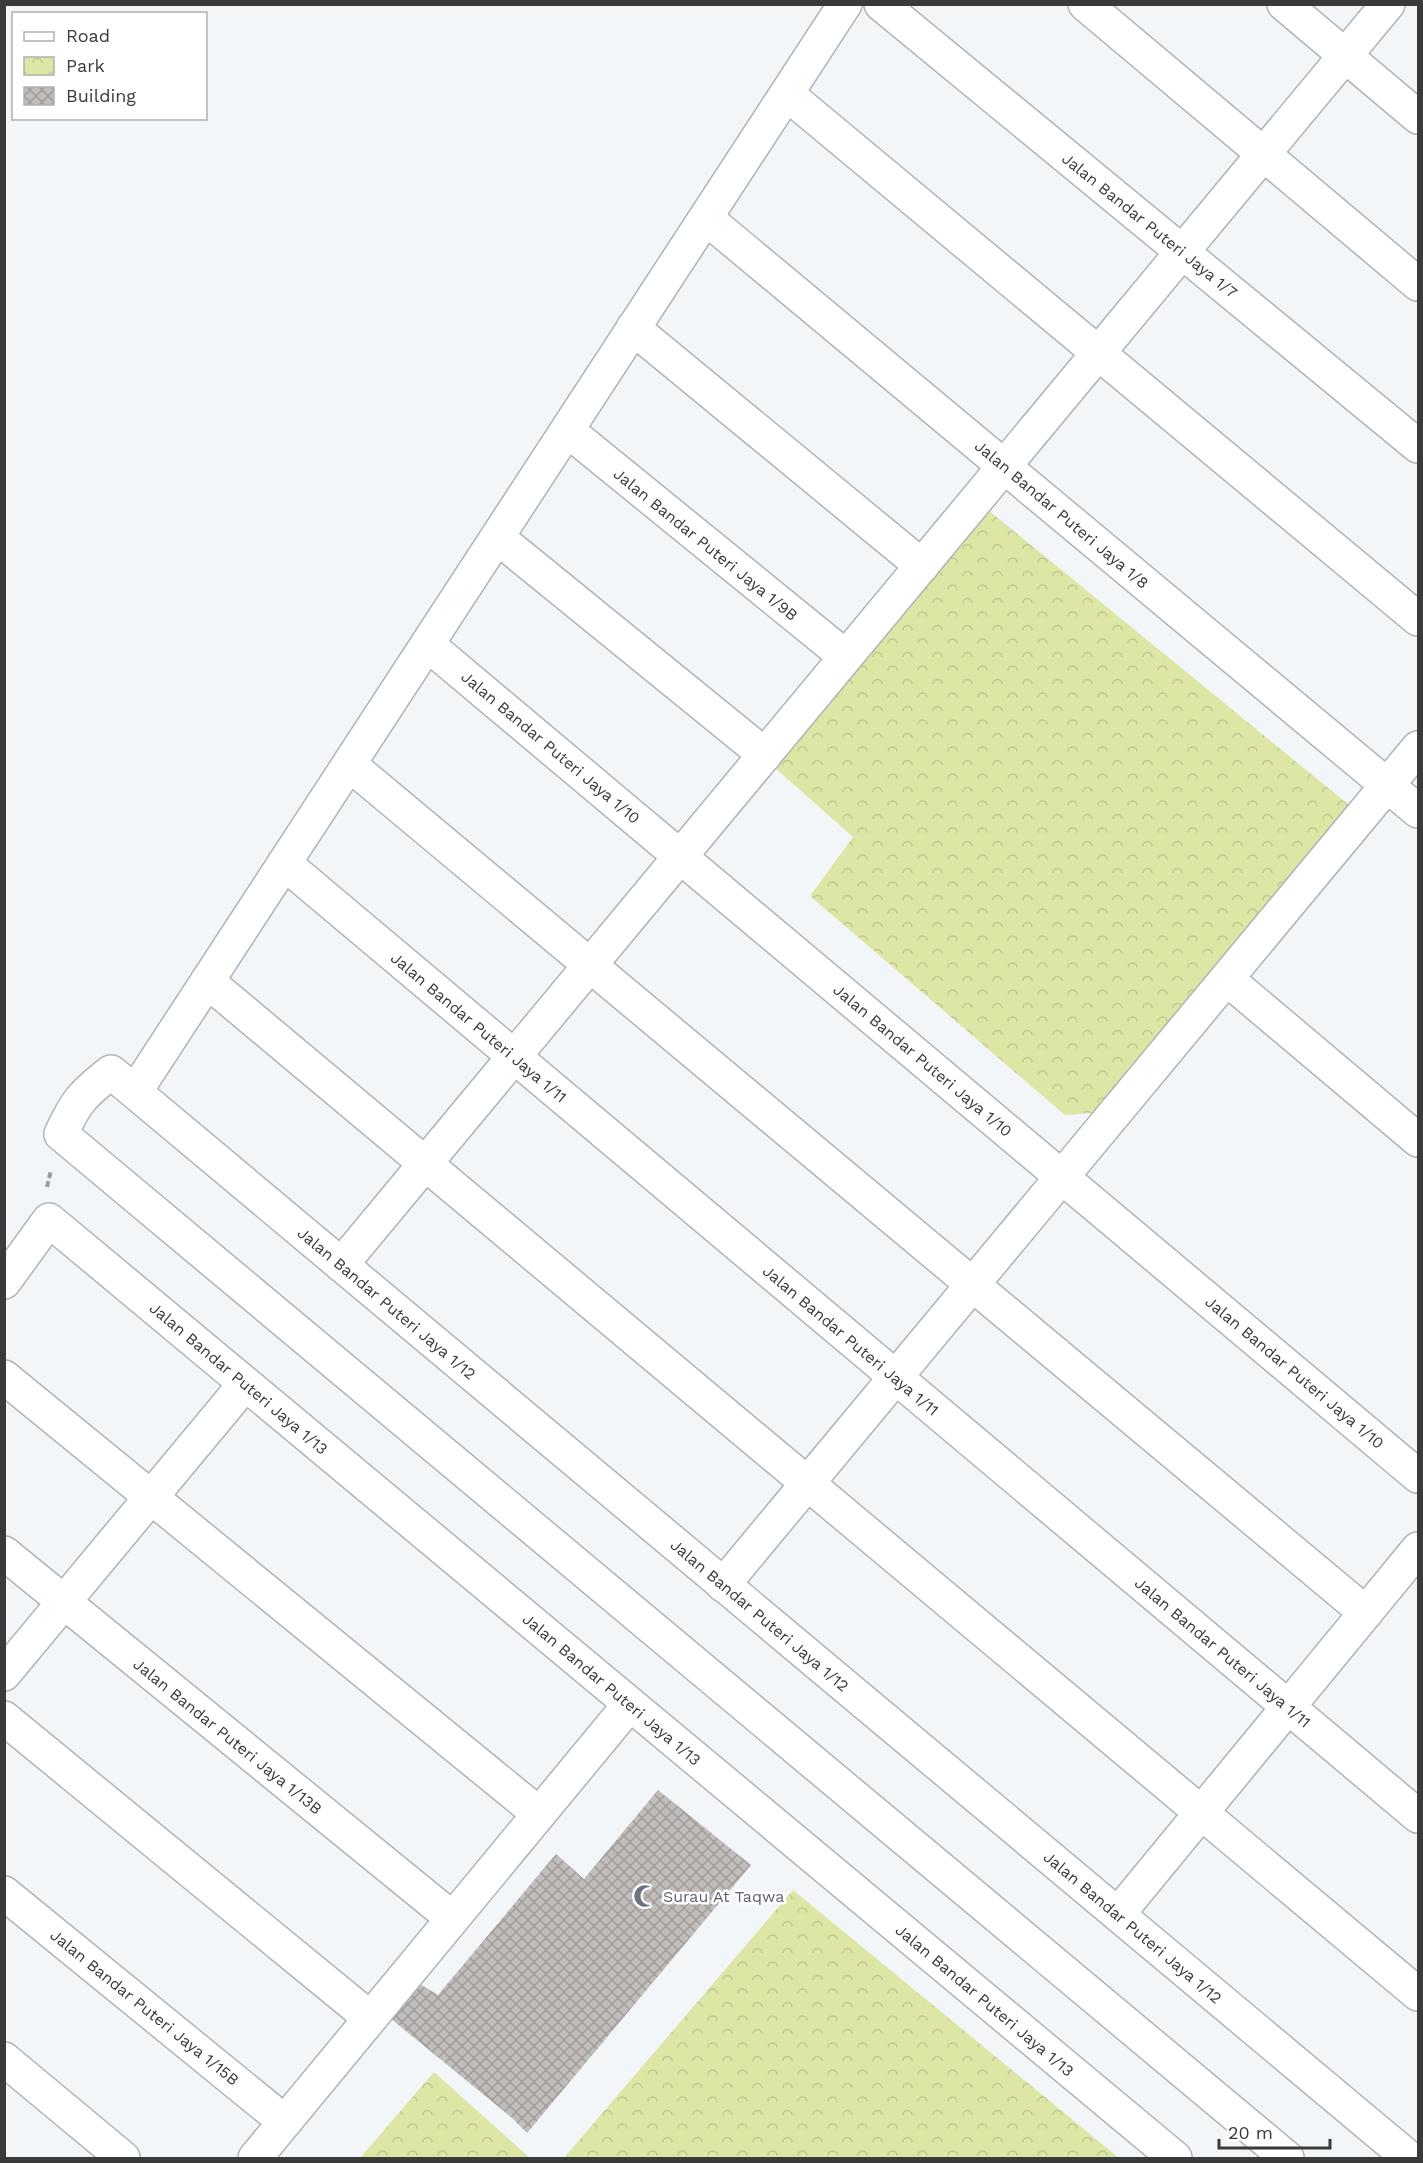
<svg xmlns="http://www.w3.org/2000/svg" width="1423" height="2163" font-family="'Work Sans',sans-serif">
<defs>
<pattern id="park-crowns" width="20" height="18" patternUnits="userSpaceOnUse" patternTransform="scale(1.5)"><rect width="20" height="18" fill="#dee6a6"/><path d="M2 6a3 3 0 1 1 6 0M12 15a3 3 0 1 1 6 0" fill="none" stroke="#bfc690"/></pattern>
<pattern id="building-cross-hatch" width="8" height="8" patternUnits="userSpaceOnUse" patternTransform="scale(1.5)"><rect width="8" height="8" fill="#c1bdba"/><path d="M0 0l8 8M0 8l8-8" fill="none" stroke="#9e9b98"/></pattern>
</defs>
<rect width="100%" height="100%" fill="#f2f6f9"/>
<path fill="url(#park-crowns)" d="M988,510L1354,809L1106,1112L1065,1115L810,896L853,837L775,768Z
M793,1890L1119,2158H564Z
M434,2072L530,2158H360Z"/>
<path fill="url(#building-cross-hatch)" d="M658,1790L751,1865L527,2133L511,2117L390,2018L418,1983L438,1995L556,1854L584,1879Z"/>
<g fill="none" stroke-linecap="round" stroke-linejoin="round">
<g stroke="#b0b3b6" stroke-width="36">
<path id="minor" d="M881,4L1418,446
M1085,4L1418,284
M1284,4L1418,117
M787,94L1418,619
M706,218L1418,811
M633,328L922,566
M567,430L846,657
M497,537L765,755
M427,644L1418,1476
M349,764L1366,1613
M284,863L1418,1816
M1227,979L1418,1140
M207,981L1418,1994
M135,1092L845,4
M341,1265L1388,4
M4,1282L49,1220L1175,2158
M4,1377L539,1814
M4,1553L452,1918
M723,1585L1418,748
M4,1674L245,1384
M4,1718L370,2018
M4,1893L285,2122
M1118,1914L1418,1549
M4,2059L123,2158
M255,2158L630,1704
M1287,2158L61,1134C76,1101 83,1094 111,1072L1409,2158"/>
</g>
<path stroke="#9b9ea0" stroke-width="4" stroke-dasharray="6 3" stroke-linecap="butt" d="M47,1187L51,1170"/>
<use href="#minor" stroke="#fff" stroke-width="33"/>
</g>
<defs>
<g id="mosque-bare" transform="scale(1.8)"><path d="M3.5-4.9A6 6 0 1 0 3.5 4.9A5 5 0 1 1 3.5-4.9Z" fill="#6b7280" stroke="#fff" stroke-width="2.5" paint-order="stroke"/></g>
</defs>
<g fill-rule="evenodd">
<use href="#mosque-bare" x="645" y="1896"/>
</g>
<g text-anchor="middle" stroke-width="5" stroke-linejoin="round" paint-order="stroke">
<g font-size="16" fill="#393a3b" stroke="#fff">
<text transform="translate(1150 225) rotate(39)" y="6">Jalan Bandar Puteri Jaya 1/7</text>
<text transform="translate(1062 514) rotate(40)" y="6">Jalan Bandar Puteri Jaya 1/8</text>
<text transform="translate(706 544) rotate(39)" y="6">Jalan Bandar Puteri Jaya 1/9B</text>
<text transform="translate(551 747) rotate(40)" y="6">Jalan Bandar Puteri Jaya 1/10</text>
<text transform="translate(479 1027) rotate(40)" y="6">Jalan Bandar Puteri Jaya 1/11</text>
<text transform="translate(923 1060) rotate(40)" y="6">Jalan Bandar Puteri Jaya 1/10</text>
<text transform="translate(387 1303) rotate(40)" y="6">Jalan Bandar Puteri Jaya 1/12</text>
<text transform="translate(851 1340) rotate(40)" y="6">Jalan Bandar Puteri Jaya 1/11</text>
<text transform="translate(1295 1372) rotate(40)" y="6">Jalan Bandar Puteri Jaya 1/10</text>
<text transform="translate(239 1378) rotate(40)" y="6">Jalan Bandar Puteri Jaya 1/13</text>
<text transform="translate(760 1615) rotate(40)" y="6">Jalan Bandar Puteri Jaya 1/12</text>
<text transform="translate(1223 1652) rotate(40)" y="6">Jalan Bandar Puteri Jaya 1/11</text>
<text transform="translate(612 1689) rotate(40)" y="6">Jalan Bandar Puteri Jaya 1/13</text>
<text transform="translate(228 1736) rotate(39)" y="6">Jalan Bandar Puteri Jaya 1/13B</text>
<text transform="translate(1133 1927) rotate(40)" y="6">Jalan Bandar Puteri Jaya 1/12</text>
<text transform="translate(985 2000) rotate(40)" y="6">Jalan Bandar Puteri Jaya 1/13</text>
<text transform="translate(145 2007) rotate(39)" y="6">Jalan Bandar Puteri Jaya 1/15B</text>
</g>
<g font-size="16" fill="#5b616d" stroke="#fff" text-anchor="start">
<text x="663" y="1902">Surau At Taqwa</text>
</g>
</g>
<rect width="1423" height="2163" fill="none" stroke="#393a3b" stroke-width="12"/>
<rect x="12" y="12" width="195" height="108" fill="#ffffff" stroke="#b0b0b1" stroke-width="1.5"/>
<rect x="24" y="32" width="30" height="9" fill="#ffffff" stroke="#b0b0b1" stroke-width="1.5"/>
<text x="66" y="42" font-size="18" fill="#393a3b">Road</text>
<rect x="24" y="57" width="30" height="18" fill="url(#park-crowns)" stroke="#b0b0b1" stroke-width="1.5"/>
<text x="66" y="72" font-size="18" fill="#393a3b">Park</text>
<rect x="24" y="87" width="30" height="18" fill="url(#building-cross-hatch)" stroke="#b0b0b1" stroke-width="1.5"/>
<text x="66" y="102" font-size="18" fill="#393a3b">Building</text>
<path d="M1219 2139v9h111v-9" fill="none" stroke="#393a3b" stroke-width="3"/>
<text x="1228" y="2139" font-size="18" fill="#393a3b" stroke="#ffffff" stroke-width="4.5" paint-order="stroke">20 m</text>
</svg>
